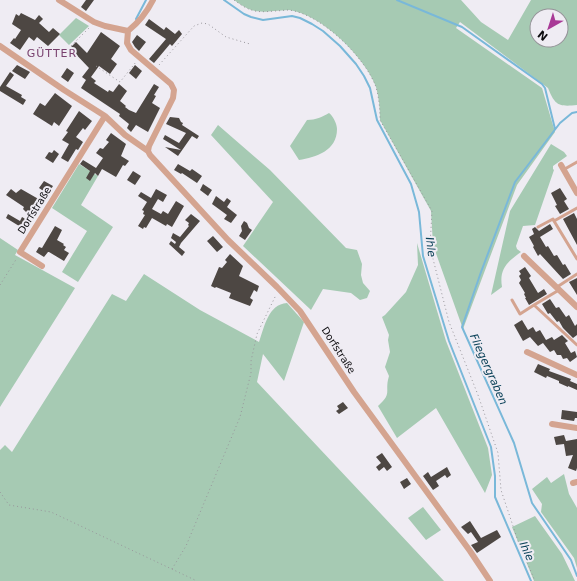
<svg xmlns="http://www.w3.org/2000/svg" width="577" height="581" font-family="'DejaVu Sans',sans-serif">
<rect width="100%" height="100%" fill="#efecf3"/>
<path fill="#a6cab3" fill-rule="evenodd" d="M234,0H461L481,22L508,40L531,0H577V105C558,107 555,105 548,88L460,22L456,28L542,88L555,132L517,185L463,329L433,245L431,211L380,120C380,108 379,98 376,87C365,57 321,14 289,10C284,10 279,11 274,11C255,13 249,11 234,0ZM537,16H561V40H537Z
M76,18L89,26L69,45L59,35Z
M329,113C333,116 337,124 337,129C337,151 316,157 299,160L290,146L307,120C316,120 322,117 329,113Z
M218,125L270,170L346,248L357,250L362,264L361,275L363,283L370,291L367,298L360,300L351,293L323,289L311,310L243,246L273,202L211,135Z
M551,144L564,152L567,156L553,166V169L554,170L535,225L523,226L516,246L517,249L521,252C507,262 499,269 502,287L491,295L510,211Z
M79,164L98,176L81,205L113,227L78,282L62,272L87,231L52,208Z
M0,238L18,250L15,255L75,288L0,407Z
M417,243L446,341L488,448L492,475L485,493L436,408L397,438L378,406C393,393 384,392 389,376L385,367L390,352L388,340L389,335L382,317L385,315L406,292L418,265Z
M144,274L200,310L259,342C264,328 268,304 287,303L304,322L284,381L263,354L257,382L444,581H0V450L5,445L12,452L112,294L126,301Z
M564,474L569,494L577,508V568L574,558L541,512L542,504L532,489L547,477L551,483Z
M423,507L441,530L426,540L408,518Z
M535,516L562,554L575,581H534L512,527Z"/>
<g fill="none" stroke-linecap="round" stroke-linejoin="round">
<path stroke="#79b8d9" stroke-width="2" d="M224,0L244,14L251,17L263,20L292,16L300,18L312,24L323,31L340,46L356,64L364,76L370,88L377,120L411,184L419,212L423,256L449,341L491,447L495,476V497L531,581
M397,0L462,27L542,84L545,88L555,129
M136,19L146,0
M577,112L572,113L560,123L515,182L481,272L462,327L514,443L532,503L571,560L577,576"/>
</g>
<path fill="#4d4743" d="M86,0H94L86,11L81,7Z
M21,13L35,20L39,15L43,19L39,23L49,32L53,28L60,34L48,46L37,37L34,41L29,37L20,50L10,43L14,38L15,39L21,30L12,24L16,14L19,16Z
M149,19L164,30L166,27L175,34L179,30L182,34L172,46L170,44L154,63L149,59L166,39L145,25Z
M101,32L120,46L111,59L117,64L110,74L99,66L91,77L96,81L94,83L108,92L109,90L113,92L119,84L127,91L120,101L126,106L125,107L129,110L136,113L154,84L159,87L154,95L156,96L152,103L160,108L148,132L136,125L131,132L127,128L129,124L119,116L120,114L81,88L86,80L82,77L89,68L70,48L76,42L87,53Z
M137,35L146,42L139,51L135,47L132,42Z
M17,65L30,72L25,79L12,71Z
M135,65L142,71L136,79L129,73Z
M67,68L74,73L68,82L61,77Z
M10,72L14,75L6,86L22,95L21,97L26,100L23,105L0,91V87Z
M55,93L72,106L59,126L54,122L52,126L33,114L40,103L45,106Z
M79,111L92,121L85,130L83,128L76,137L83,142L78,150L76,149L68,162L61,158L69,144L62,140L68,132L66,131Z
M170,117L179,118L181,122L183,123L182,125L199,136L197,139L192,136L178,156L165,147L181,150L163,139L165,135L179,143L186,133L166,124Z
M111,133L126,144L121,156L129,161L125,166L123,165L116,177L102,169L98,176L95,173L90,181L86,178L90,171L80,164L83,160L96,168L103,158L96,153L100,148L103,149L109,142L106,140Z
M54,150L59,154L53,163L45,158L49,152L52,153Z
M178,164L190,171L192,169L202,176L197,183L182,173L181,174L174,170Z
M133,171L141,176L135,185L127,180Z
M44,181L53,186L48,194L39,188Z
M203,184L212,190L208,196L200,190Z
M560,188L567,199L564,201L569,209L560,214L555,206L557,205L551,193Z
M11,189L16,193L21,189L42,201L31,217L23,209L24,207L6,195Z
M156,189L167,195L163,202L158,199L152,209L161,214L163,211L168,214L176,201L184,206L172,227L167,224L166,226L152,218L146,228L144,227L143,229L138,226L145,215L143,214L144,211L142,210L147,202L138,196L141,192L151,198Z
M216,196L224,202L227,198L231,201L227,207L237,215L231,223L224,219L227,215L212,204Z
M574,213L577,219V245L563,219Z
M8,214L20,221L22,217L29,221L24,229L6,218Z
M191,214L200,221L181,243L179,247L185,252L182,256L169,244L171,241L175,244L176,242L171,238L173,233L180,237L189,226L188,225L189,223L185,220Z
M244,221L247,223L249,228L252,230L245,240L239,236L242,231L241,226Z
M550,224L553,229L540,237L546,247L548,246L554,256L557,255L563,265L565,264L571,274L563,279L540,254L538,256L533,247L534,246L529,237L534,234L532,229L535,227L539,231Z
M55,226L62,230L57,240L64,244L63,245L66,247L64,250L69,253L64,261L49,252H48L44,257L36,252L39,247L42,248Z
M213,236L223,247L217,252L207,241Z
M230,254L243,266L239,276L259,286L257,292L254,290L250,298L253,300L250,306L229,298L231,293L216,287L215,288L211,286L219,267L222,268L227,262L225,260Z
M525,267L531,276L529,278L538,293L544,289L547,294L529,305L525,298H526L524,294L525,293L519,283L521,280L519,276L521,274L519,271Z
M577,278V295L569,282Z
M550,299L556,308L559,307L566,317L569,315L575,326L577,324V335L573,338L563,328L559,321L557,322L550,313L548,314L542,304Z
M522,320L528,330L533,327L536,332L540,330L546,340L552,337L554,340L562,335L568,341L565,343L571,353L575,351L577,357L570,362L567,358L563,359L561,355H557L554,350L550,352L543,343L538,346L530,337L523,341L514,325Z
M538,364L550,369L549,371L571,379L570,381L577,384V390L568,386V387L559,383V381L547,376L546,378L534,372Z
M343,402L348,408L339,414L336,411L339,409L337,406Z
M562,410L577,412V418H575L574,421L561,419Z
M564,435L566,441L577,439V468L576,471L568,468L573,455L566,456L564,444L556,445L554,437Z
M382,453L392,467L387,471L384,467L379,471L376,467L381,463L376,457Z
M447,467L451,475L447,478L445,475L436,481L439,486L433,490L423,476L428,472L431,477Z
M407,478L411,484L404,489L400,482Z
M470,521L481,538L497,530L501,537L477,553L471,545L478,542L471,532L468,534L461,527Z"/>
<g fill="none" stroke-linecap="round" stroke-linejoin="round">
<path stroke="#98969b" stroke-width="1" stroke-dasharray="1 3" stroke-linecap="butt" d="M234,0C249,11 255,13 274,11C279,11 284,10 289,10C321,14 365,57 376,87C379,98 380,108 380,120L432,211L430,247L449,322L478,395L498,453L501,490L518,541L535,581
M71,46L90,27
M159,65L194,26L202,23L208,24L226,37L250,44
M96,66L120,82L136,62
M0,285L17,258
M0,492L9,505L51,512L197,581
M172,569L186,546L240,417L251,373V361L257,334L276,295"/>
<path stroke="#d4a490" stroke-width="3" d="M563,170L577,162
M577,208L554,221L577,259
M538,227L553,219L554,221
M557,287L577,274
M559,290L534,305L577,345
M512,300L520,314L534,305"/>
<path stroke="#d4a490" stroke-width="6" d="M59,0L94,22L105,26L128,31
M153,0C147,12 138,23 128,31L127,43L131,50L171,84L174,90L173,98L149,146L148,151L150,155L228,240L277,287L300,311L354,392L470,551L490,581
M0,46L64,90L105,116L125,135L148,151
M561,165L577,193
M524,256L577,307
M42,266L20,252L105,116
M527,352L577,375
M552,424L577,428
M573,483L577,482"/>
</g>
<g text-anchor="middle" stroke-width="4" stroke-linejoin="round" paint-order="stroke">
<g font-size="10" fill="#0d0c0f" stroke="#efecf3">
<text transform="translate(34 210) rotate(-58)" y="4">Dorfstraße</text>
<text transform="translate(339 350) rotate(57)" y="4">Dorfstraße</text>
</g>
<g font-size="11" letter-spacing="1" fill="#78406e" stroke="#efecf3">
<text x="52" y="57">GÜTTER</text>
</g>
<g font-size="11" font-style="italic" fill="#0a4158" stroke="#efecf3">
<text transform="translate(431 247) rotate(83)" y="4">Ihle</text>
<text transform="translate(489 369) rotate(66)" y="4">Fliegergraben</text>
<text transform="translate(527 551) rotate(66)" y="4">Ihle</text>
</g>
</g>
<g transform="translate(549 28) rotate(219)"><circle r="19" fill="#efecf3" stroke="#959298"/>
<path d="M0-3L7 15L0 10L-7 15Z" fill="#a83996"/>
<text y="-6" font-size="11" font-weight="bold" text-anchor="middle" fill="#0d0c0f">N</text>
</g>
</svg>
